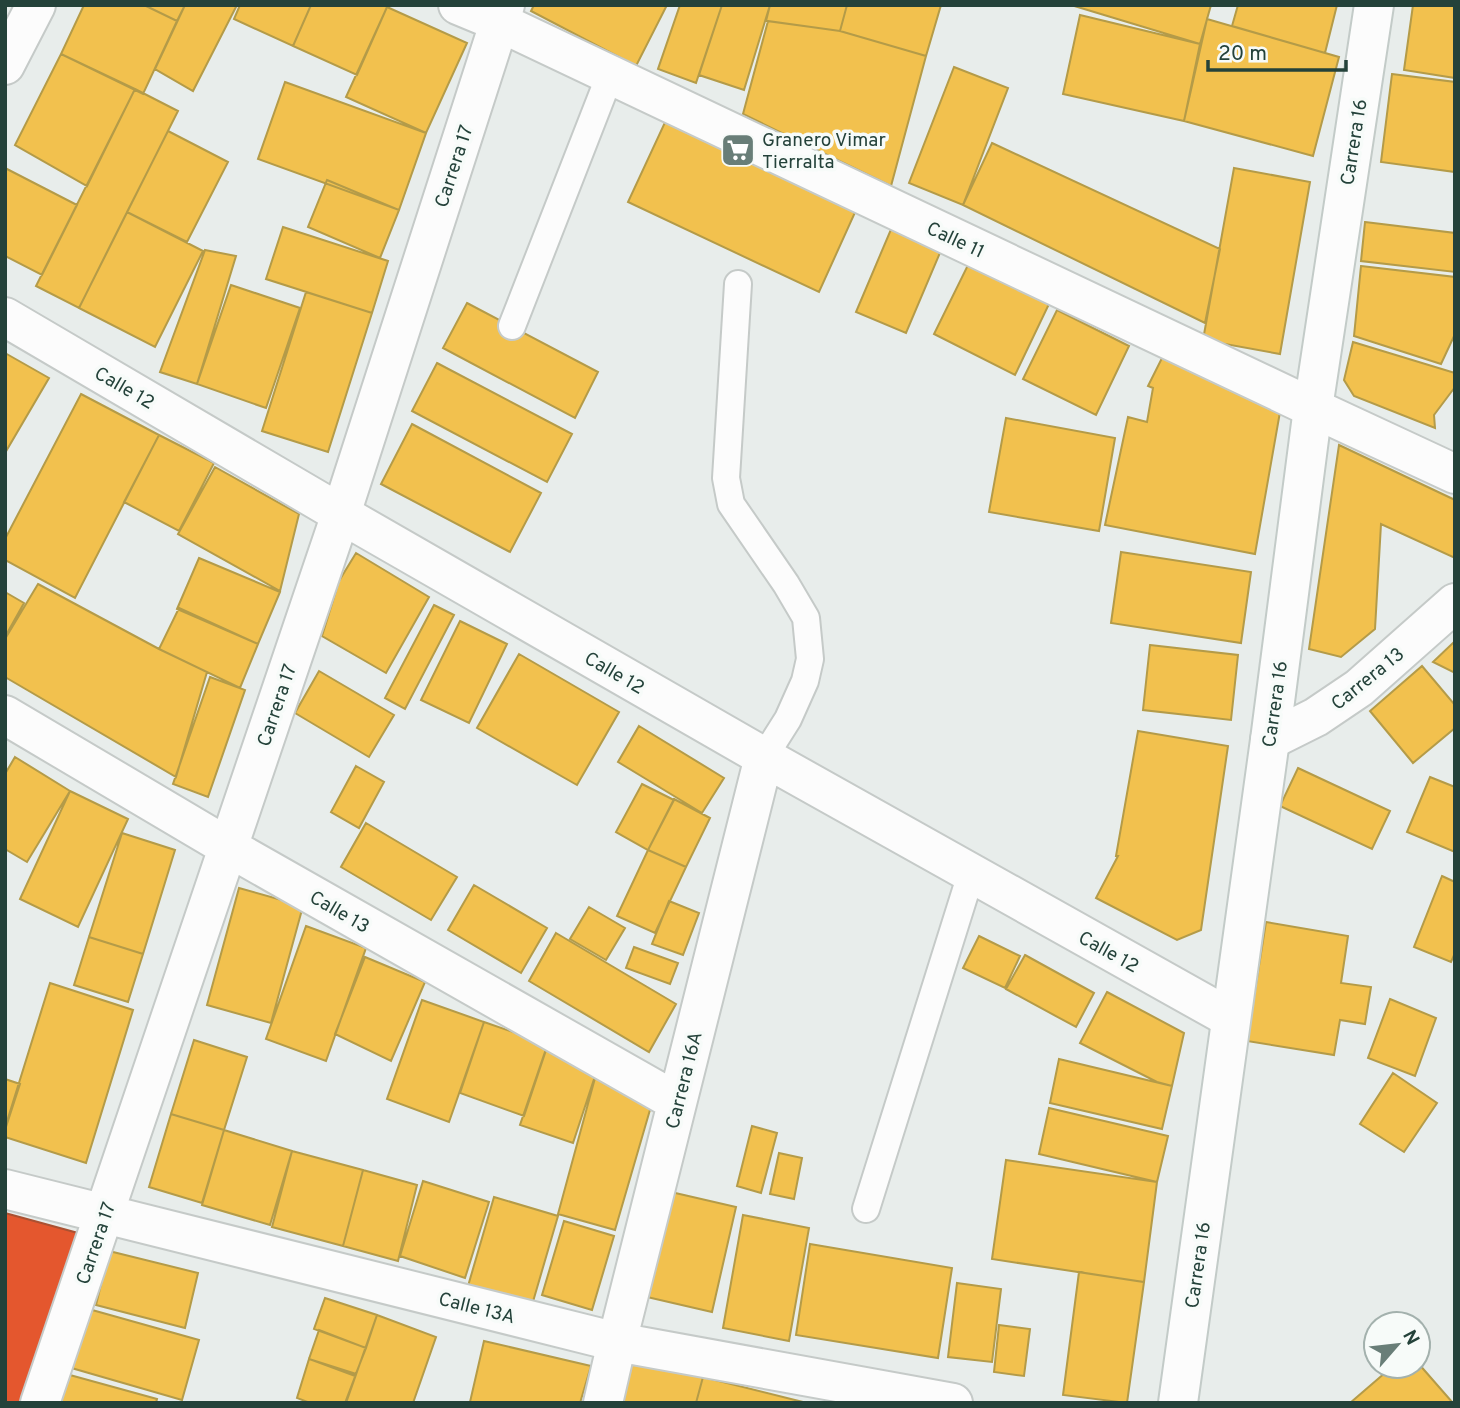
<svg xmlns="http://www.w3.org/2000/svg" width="1460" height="1408" font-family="Overpass,sans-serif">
<rect width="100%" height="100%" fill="#e8edeb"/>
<path fill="#f2c14e" stroke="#b49b48" stroke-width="2" d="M84,5H144L177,21L143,94L61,54Z
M144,5H185L177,21Z
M185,5H237L193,91L155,69Z
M240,5H311L293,46L234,19Z
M311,5H384L387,7L357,75L293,46Z
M534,5H667L636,66L531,11Z
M680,5H722L696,83L658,69Z
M722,5H770L744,90L699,75Z
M770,5H847L840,31L766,21Z
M847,5H941L926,56L840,31Z
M1071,5H1211L1200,44Z
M1238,5H1337L1325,53L1232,26Z
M1413,5L1455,6V78L1404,70Z
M387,7L467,43L426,133L346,97Z
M1080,15L1200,44L1184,121L1063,94Z
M1207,19L1339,57L1313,156L1184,121Z
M768,21L840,31L926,56L891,186L743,114Z
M61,54L135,89L87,186L15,145Z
M954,67L1008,88L963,205L909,183Z
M1392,74L1455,82V172L1381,162Z
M285,82L426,133L399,210L258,159Z
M135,89L178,111L79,308L36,286Z
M667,118L857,208L819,292L628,202Z
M168,131L228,162L187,242L127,212Z
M992,143L1220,249L1205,323L963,205Z
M5,168L77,205L42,275L5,256Z
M1234,168L1310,182L1280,354L1203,340Z
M327,180L399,210L380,258L308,227Z
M127,212L203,251L155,347L79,308Z
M1365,222L1455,233V272L1361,261Z
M283,227L388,261L372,313L266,279Z
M892,227L942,248L906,333L856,312Z
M205,250L236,256L197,384L160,372Z
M968,265L1049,304L1015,375L934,334Z
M1361,266L1455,277V334L1441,364L1354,336Z
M231,285L300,308L266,408L197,384Z
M306,292L372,313L328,452L262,431Z
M467,303L598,372L575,418L443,348Z
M1057,310L1129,346L1096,415L1023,379Z
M1353,342L1455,373V387L1434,415L1435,428L1354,396L1344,380Z
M5,353L49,378L5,453Z
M1163,356L1280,412L1255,554L1105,525L1128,417L1147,422L1153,388L1148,386Z
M437,363L572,434L547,482L412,411Z
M81,394L159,435L75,598L5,560V539Z
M1006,418L1115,438L1099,531L989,512Z
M412,424L541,493L510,552L381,484Z
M159,435L214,463L179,531L124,502Z
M1339,445L1455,500V558L1381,524L1375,629L1341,657L1309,649Z
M215,467L299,514L280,591L178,534Z
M1121,552L1251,572L1241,643L1111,623Z
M356,553L429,597L386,673L322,636L339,581Z
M199,558L280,592L258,644L177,609Z
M38,584L159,649L207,672L176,777L5,677V639Z
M5,592L24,603L5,637Z
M434,605L454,615L405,709L385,698Z
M179,608L258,644L240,688L159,649Z
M460,621L507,644L469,723L421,700Z
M1455,641V673L1433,662Z
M1150,645L1238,655L1231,720L1143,710Z
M519,654L619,712L577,785L477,728Z
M1422,666L1455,705V728L1413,763L1370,711Z
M319,671L394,715L369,757L295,713Z
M210,677L245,690L208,797L173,784Z
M639,726L724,778L702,813L618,762Z
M1138,731L1228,746L1201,930L1177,940L1096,898L1118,856H1116Z
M15,757L70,791L27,862L5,849V774Z
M356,766L384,782L359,828L331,812Z
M1298,768L1390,811L1372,849L1280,806Z
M1430,777L1455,787V852L1407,832Z
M642,784L674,800L648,850L616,832Z
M70,791L128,819L78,927L20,899Z
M674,799L710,818L686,867L648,850Z
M366,823L457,877L431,920L341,867Z
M122,833L175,850L143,954L89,937Z
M648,850L686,867L655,933L617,916Z
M1442,876L1455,882V953L1451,962L1414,947Z
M474,885L547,928L521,973L448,930Z
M239,888L303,906L271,1023L207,1005Z
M669,901L699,913L683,955L652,944Z
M589,907L625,928L606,960L570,939Z
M1266,922L1348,936L1341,983L1371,987L1365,1024L1340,1020L1334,1055L1247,1041Z
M306,926L366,948L326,1061L266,1039Z
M556,933L676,1004L649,1052L529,981Z
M979,936L1020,956L1005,988L963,968Z
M89,937L143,954L128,1002L74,985Z
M634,947L678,963L670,984L626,968Z
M1025,955L1094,993L1076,1027L1006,989Z
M365,957L425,982L391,1061L335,1034Z
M50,983L133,1010L86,1163L5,1137V1128Z
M1107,992L1184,1033L1172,1086L1157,1082L1080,1043Z
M1390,999L1436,1018L1415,1076L1368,1058Z
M422,1000L484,1022L449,1122L387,1099Z
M484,1022L548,1044L524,1116L460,1093Z
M194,1040L247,1057L224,1130L171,1114Z
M546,1049L598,1067L573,1143L520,1125Z
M1059,1059L1172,1086L1162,1129L1050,1103Z
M598,1067L652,1103L615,1230L558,1214Z
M1393,1073L1437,1103L1404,1152L1360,1124Z
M5,1079L20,1084L5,1130Z
M1049,1108L1168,1136L1157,1182L1039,1154Z
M171,1114L224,1130L202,1203L149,1187Z
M752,1126L777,1133L761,1193L737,1186Z
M224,1130L292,1151L270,1225L202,1205Z
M292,1151L363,1170L343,1246L272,1227Z
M779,1153L802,1158L794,1199L770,1194Z
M1006,1160L1157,1182L1144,1282L992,1259Z
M363,1170L417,1185L398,1261L343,1246Z
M423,1181L489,1202L465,1278L400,1256Z
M671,1192L736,1207L712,1312L647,1297Z
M494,1197L558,1216L532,1305L468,1286Z
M743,1215L809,1228L789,1341L723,1328Z
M564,1221L614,1236L592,1310L542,1295Z
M810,1244L952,1268L938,1358L796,1335Z
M109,1251L198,1273L185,1328L96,1305Z
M5,1261L17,1264L5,1295Z
M1079,1272L1144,1282L1127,1403L1063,1395Z
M957,1283L1001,1289L992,1362L948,1357Z
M325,1298L377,1315L366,1348L314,1329Z
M85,1308L199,1340L182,1400L68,1367Z
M377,1315L436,1337L413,1403H346Z
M999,1325L1030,1329L1024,1376L994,1372Z
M319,1330L366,1348L355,1376L309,1359Z
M484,1341L591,1366L580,1403L470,1402Z
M630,1357L703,1377L696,1403H618Z
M309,1359L356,1374L345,1403H310L297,1398Z
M1418,1363L1453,1403H1350L1393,1366H1418Z
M59,1372L157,1399L156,1403H51Z
M703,1377L807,1403H696Z"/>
<path fill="#e4572e" stroke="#aa5132" stroke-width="2" d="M5,1213L78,1233L22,1403H5Z"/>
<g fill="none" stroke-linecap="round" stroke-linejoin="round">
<g stroke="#c5cac8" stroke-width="30">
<path id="service" d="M738,284L726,478L731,504L786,584L806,618L810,659L805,681L788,719L764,757
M512,326L610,75
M866,1209L971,874"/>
</g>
<g stroke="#c5cac8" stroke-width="42">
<path id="minor" d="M458,5L499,22L1313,408L1455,474
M5,65L36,5
M5,317L341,514L764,757L1230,1018
M5,715L228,847L677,1102
M1270,740L1316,717L1359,688L1455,603
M5,1189L617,1342L953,1403
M40,1403L341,514L505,5
M603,1403L617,1342L764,757"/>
</g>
<g stroke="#c3cbc8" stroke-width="42">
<path id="secondary" d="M1178,1403L1270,740L1313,408L1374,5"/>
</g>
<use href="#service" stroke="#fcfcfc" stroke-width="26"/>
<use href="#minor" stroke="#fcfcfc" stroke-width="38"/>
<use href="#secondary" stroke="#fcfcfc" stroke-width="38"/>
</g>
<defs>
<g id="supermarket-square" transform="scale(1.75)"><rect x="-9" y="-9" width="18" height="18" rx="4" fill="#697e78" stroke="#f7fbf9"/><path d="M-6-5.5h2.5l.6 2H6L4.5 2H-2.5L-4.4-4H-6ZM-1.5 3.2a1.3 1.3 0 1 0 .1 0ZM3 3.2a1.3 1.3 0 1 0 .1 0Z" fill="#fff"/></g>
</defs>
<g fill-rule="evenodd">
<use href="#supermarket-square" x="738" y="150"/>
</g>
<g text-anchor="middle" stroke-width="7" stroke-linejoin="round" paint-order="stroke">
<g font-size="19" fill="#24423a" stroke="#f7fbf9" text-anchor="start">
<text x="762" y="146">Granero Vimar<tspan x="762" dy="22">Tierralta</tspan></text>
</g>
<g font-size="19" fill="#24423a" stroke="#f7fbf9">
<text transform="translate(1353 142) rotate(-81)" y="7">Carrera 16</text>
<text transform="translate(453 166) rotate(-72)" y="7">Carrera 17</text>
<text transform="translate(956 239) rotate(25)" y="7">Calle 11</text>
<text transform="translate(125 387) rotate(30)" y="7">Calle 12</text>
<text transform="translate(615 672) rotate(30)" y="7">Calle 12</text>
<text transform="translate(1367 678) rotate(-39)" y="7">Carrera 13</text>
<text transform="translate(1274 704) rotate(-82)" y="7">Carrera 16</text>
<text transform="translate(276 705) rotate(-71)" y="7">Carrera 17</text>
<text transform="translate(340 911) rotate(30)" y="7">Calle 13</text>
<text transform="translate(1109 951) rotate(29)" y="7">Calle 12</text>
<text transform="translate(683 1080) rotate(-76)" y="7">Carrera 16A</text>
<text transform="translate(95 1243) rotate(-71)" y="7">Carrera 17</text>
<text transform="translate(1197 1265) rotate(-82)" y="7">Carrera 16</text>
<text transform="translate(477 1307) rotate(14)" y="7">Calle 13A</text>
</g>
</g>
<rect width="1460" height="1408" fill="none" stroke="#24423a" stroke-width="14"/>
<g transform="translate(1397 1345) rotate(62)"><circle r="33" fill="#f7fbf9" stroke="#a3b1ad" stroke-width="2"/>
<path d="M0-5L12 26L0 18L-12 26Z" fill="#697e78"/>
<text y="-10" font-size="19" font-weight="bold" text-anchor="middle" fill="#24423a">N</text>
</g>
<path d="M1208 60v10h138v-10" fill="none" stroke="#24423a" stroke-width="3.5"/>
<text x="1218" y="60" font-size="21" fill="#24423a" stroke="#f7fbf9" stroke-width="5" paint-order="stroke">20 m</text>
</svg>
